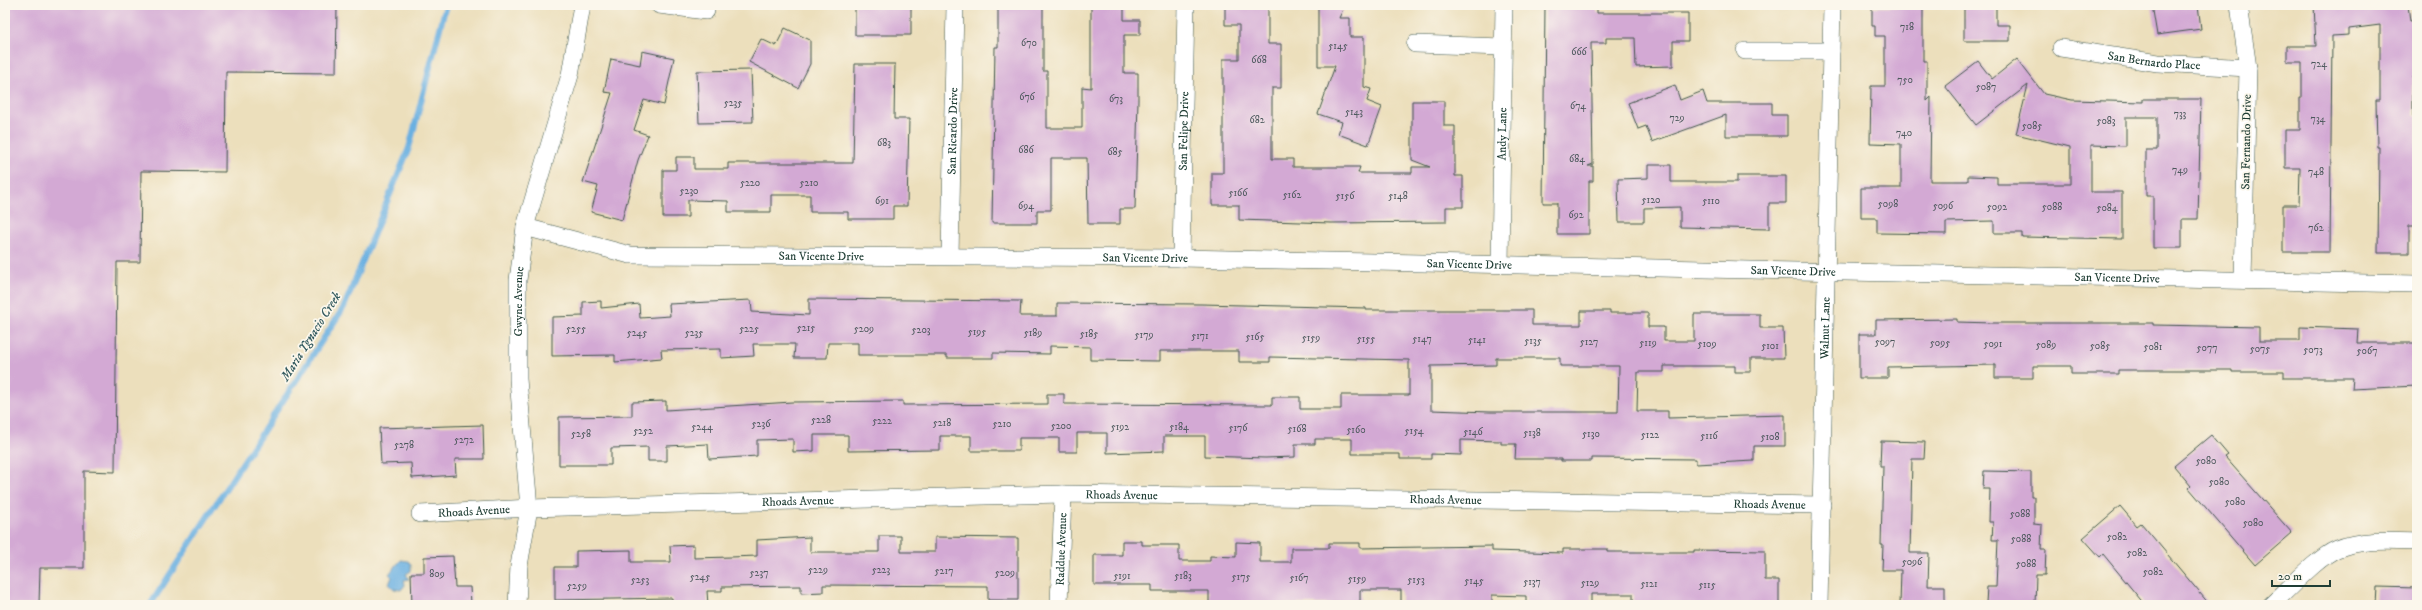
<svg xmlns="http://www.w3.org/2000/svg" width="2422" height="610" font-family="'IM FELL DW Pica',serif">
<rect width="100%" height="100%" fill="#fbf7ec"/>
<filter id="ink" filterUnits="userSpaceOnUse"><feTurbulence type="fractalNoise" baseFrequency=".025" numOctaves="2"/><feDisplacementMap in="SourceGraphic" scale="8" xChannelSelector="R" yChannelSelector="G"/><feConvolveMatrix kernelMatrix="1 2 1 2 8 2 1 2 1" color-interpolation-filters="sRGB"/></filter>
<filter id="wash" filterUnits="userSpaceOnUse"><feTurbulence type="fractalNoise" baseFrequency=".012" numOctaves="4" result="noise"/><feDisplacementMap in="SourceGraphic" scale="16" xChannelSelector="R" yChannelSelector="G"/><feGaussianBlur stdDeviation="0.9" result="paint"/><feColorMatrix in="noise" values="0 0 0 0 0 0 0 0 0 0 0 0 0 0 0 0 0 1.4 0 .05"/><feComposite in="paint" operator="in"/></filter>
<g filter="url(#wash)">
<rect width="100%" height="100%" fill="#ecdfbc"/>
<path fill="#6bb0e1" stroke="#45768a" d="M401,560L408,561L411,564V571L406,574L409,579L404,580L405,585L401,590L394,589L389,584L392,577L389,574Z"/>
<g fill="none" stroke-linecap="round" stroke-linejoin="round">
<path stroke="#6bb0e1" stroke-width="6" d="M150,605L344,307L409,148L446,5"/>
</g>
<g id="blocks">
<path fill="#d3a9d4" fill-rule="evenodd" d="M5,5H337L336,73L226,72L225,172L141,171L140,262H117L115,472L84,471V568H40L39,605H5Z
M855,5H911V35H855Z
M998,5H1043V71H1047V128H1082V87L1091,88V5H1124V20H1140V35H1124V73H1138V100L1135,209H1120V224H1088L1087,158H1051V210H1037V223H992L995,47H998Z
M1225,5H1268V44H1281V88H1272V159H1293V167H1360L1358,173H1412V167H1430L1412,160V101H1444V126H1455V176H1463V207H1446V222L1331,223L1239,220V205H1212V173H1223V59H1239V25H1225Z
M1318,5H1345L1339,18H1350V37H1364V87L1371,89L1367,101L1382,107L1368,145L1338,134L1342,122L1318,114L1335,66H1318Z
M1545,5H1597V13H1688V41H1673V66L1636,67L1635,38H1606V43H1591L1593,164L1588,166H1593V181H1589V234H1557V203H1543Z
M1964,5H1996V25H2010V41H1964Z
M2152,5H2198L2201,29L2157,35Z
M2314,5H2408L2410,21L2417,20V76H2413V116H2417V226H2409V253H2378L2379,147H2377L2376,100H2380V25L2349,29V35L2332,36L2330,252H2283V205H2299L2300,168H2285V130H2300V98H2302V62H2287V46H2316Z
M1872,7H1923V61H1927V101L1931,97L1930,181H1968V176L1997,177V184H2070V147L2016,134L2028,85L1976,125L1945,86L1978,61L1992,79L2017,59L2044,94L2072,100L2143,102V99H2201L2198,219H2182V248H2153V196H2146V150H2157V117H2126V146L2091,145V192H2122V239L2022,237V233H1994V221L1946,222V234L1877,233V218H1861V188H1901V144L1870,143L1871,86H1885V36H1875V26H1872Z
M785,28L810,40V64L798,88L749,62L761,39L776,46Z
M642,51L674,58L664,105L644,100L634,130L648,135L638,160L622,220L591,212L598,186L583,182L612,93L604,92L611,59L640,65Z
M855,64H895L894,119H909L907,206H893V219H848V212H810V195H771V212H728V201L688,200V217H663V170H676V157H694V169H728V163H853Z
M751,70L753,122L699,123L697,71Z
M1675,85L1680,100L1703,91L1707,103H1772V115H1787V136H1726V115L1652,142L1646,126L1638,129L1628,103Z
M1648,165H1671V182H1737V176H1786V203H1769V229L1680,227V207L1644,208V222H1619L1618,179L1648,178Z
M809,299L1021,301L1020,316H1057V303L1201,304L1366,308V310H1532V325H1581V311H1610V313H1648V327H1664V341H1694V314H1760V328H1783L1784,358H1751V372H1735V366H1664V372H1638L1637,411H1668V418L1785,415V446H1754V461L1696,464V459L1592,458V461H1561V459H1515L1516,444H1501V441L1461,440V455L1431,454V459H1400V454H1352V439H1315V444H1295V457L1265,458L1205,456V436H1164V451L1107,453V433H1077V452H1059V438H1019V451H971V436H940V450L848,451V435H814V451L793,452V439L757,440V456L727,458L709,459L708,444L667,446V461H648V447L611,448V465H559V417L632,416V402L666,401V410L792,402L903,401V405L1047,404V394H1064V404L1272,405V397H1300V409H1341V395H1409V360L1270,357V362H1239V351H1160V361L1090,360V347L1050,346V354L993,353V358H947V355H858V343H828L827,358H794L795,344H753L754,356L721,358V349L661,350L662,358L615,362V355L552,356V317L583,316V302L601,301V308L639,304L640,318L670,316L669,304L751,300L752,312L809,315ZM1496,358H1560V366H1619L1618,412H1490L1431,410V366L1496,365Z
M1957,319V322L1992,323H2153V325L2259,327V341H2300V327L2358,329L2357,343H2417V386L2352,389L2353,378H2284V372H2232V370H2118V374H2071V366H2033V378H1995V365L1888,367V378H1859V334H1876V320Z
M483,425L484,459H455L456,475L412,478L411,463L381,464L379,428Z
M2211,435L2228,455L2225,457L2292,533L2255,565L2189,488L2191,486L2174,466Z
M1881,441L1925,442L1924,459H1912L1910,553H1929L1928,586H1945V605H1900L1901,570H1882L1883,545H1881L1883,466H1880Z
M1984,471L2031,472V497H2034V524L2042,525L2041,550H2046L2045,575H2036L2035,605L1986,603L1987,587H1996L1998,540H1992L1993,522H1989L1990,489H1983Z
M2120,506L2137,526L2141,523L2210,605H2145L2103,554L2100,557L2083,538Z
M879,536H901V552H935V537L1018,538V600H988V586L823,585V592L801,593V586L722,587V591H707L708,605H672V598L555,600V567H576V551L631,550V562H671L670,546L694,545V558L731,557L757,556V540L810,537V552H879Z
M1122,541H1142V545H1179V561H1210V556L1236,557V542L1260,543V562H1291V548H1329V543H1360V548L1492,546V551L1563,553V549H1607V552H1694V550L1765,551V580H1779V605H1633V594H1591V605H1526V596L1492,595V605H1401V590H1360V604H1209V591H1152V585H1094V555H1122Z
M453,556L455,587H470L471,604L412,605L411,573H424V557Z
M2377,587L2417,588V605H2376Z"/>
</g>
</g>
<g filter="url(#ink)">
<use href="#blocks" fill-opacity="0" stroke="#3e5548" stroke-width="1"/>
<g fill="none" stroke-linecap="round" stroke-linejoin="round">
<g stroke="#3e5548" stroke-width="18">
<g id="street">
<path d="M659,5L706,11"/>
<path d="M2239,5L2248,68L2243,280"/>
<path d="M1415,44L1503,47"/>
<path id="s1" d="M2061,48L2158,63L2248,68"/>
<path d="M1745,51H1831"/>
<path id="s2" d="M525,227L630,255L1181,258L2417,284"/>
<path id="s3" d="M950,256L955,5"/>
<path id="s4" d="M1181,258L1186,5"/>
<path id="s5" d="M1500,264L1504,5"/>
<path id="s6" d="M420,514L529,508L1063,494L1822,505"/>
<path id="s7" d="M517,605L519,566L529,508L518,379V280L525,227L570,75L582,5"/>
<path id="s8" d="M1059,605L1063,494"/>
<path id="s9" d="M1819,605L1832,5"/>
<path d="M2271,605C2288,590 2318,557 2337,549C2362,539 2391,541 2417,542"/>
</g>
</g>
<use href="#street" stroke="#fff" stroke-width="17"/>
</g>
</g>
<g text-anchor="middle" stroke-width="3.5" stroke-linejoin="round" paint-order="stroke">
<g font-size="10" fill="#4c585c">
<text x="1907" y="30">718</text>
<text x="1029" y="46">670</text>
<text x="1338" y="49">5145</text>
<text x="1579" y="55">666</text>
<text x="1259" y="63">668</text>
<text x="2319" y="67">724</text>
<text x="1905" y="83">750</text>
<text x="1986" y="90">5087</text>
<text x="1027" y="100">676</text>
<text x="1116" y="102">673</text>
<text x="733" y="106">5235</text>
<text x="1578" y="109">674</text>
<text x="1354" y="115">5143</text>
<text x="2180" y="117">733</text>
<text x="1677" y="121">729</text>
<text x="2318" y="122">734</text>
<text x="1257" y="123">682</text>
<text x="2106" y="124">5083</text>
<text x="2032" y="129">5085</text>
<text x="1904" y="136">740</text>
<text x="884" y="146">683</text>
<text x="1026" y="153">686</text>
<text x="1115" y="155">685</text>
<text x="1577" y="162">684</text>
<text x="2180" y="173">749</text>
<text x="2316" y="175">748</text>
<text x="750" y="186">5220</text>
<text x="809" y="186">5210</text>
<text x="689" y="194">5230</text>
<text x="1238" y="196">5166</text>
<text x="1292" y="198">5162</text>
<text x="1345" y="199">5156</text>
<text x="1398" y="199">5148</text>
<text x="1651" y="203">5120</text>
<text x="882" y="204">691</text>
<text x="1711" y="204">5110</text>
<text x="1888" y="207">5098</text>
<text x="1026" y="209">694</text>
<text x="1943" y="209">5096</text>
<text x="1997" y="210">5092</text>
<text x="2052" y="210">5088</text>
<text x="2107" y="211">5084</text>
<text x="1576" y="218">692</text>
<text x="2316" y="231">762</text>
<text x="806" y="331">5215</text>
<text x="576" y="332">5255</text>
<text x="749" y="332">5225</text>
<text x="864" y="332">5209</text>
<text x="921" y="333">5203</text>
<text x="977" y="335">5195</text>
<text x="637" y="336">5245</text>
<text x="694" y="336">5235</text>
<text x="1033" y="336">5189</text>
<text x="1089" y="337">5185</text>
<text x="1144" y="338">5179</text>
<text x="1200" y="339">5171</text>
<text x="1255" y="340">5165</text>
<text x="1311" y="341">5159</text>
<text x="1366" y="342">5155</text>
<text x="1422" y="342">5147</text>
<text x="1477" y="343">5141</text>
<text x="1533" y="344">5135</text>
<text x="1589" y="345">5127</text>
<text x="1885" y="345">5097</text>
<text x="1648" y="346">5119</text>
<text x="1940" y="346">5095</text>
<text x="1707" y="347">5109</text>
<text x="1993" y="347">5091</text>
<text x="2046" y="348">5089</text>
<text x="1770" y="349">5101</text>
<text x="2100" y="349">5085</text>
<text x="2153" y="350">5081</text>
<text x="2207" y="351">5077</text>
<text x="2260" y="352">5075</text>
<text x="2313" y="353">5073</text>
<text x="2367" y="354">5067</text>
<text x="821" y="423">5228</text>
<text x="882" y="424">5222</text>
<text x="942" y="426">5218</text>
<text x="761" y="427">5236</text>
<text x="1002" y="427">5210</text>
<text x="1061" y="429">5200</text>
<text x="702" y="430">5244</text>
<text x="1120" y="430">5192</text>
<text x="1179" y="430">5184</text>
<text x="1238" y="431">5176</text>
<text x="1297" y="432">5168</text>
<text x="1356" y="433">5160</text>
<text x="643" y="434">5252</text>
<text x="1414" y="434">5154</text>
<text x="1473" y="435">5146</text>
<text x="1532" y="436">5138</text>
<text x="581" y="437">5258</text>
<text x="1591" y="437">5130</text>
<text x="1650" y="438">5122</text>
<text x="1709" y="439">5116</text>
<text x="1770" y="440">5108</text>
<text x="464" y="443">5272</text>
<text x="404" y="448">5278</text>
<text x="2206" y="464">5080</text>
<text x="2219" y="485">5080</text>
<text x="2235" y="505">5080</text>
<text x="2020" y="517">5088</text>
<text x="2253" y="526">5080</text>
<text x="2117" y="540">5082</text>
<text x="2021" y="542">5088</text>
<text x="2137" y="556">5082</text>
<text x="1912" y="565">5096</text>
<text x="2026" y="567">5088</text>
<text x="818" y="573">5229</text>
<text x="881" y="573">5223</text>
<text x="944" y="574">5217</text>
<text x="2153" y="575">5082</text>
<text x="759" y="576">5237</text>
<text x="1005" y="576">5209</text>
<text x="437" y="577">809</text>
<text x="1122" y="579">5191</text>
<text x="1183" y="579">5183</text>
<text x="700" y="580">5245</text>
<text x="1241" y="580">5175</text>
<text x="1299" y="581">5167</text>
<text x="1357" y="582">5159</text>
<text x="640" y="583">5253</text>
<text x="1416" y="583">5153</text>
<text x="1474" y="584">5145</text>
<text x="1532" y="585">5137</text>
<text x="1590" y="586">5129</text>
<text x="1649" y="587">5121</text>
<text x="1707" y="588">5115</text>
<text x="577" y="589">5259</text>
</g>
<g font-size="12" fill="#1f3d34" stroke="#fbf7ec">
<text dy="4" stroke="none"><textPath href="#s1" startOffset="94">San Bernardo Place</textPath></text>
<text dy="4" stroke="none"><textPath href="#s3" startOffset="125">San Ricardo Drive</textPath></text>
<text dy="4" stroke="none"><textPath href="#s4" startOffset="127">San Felipe Drive</textPath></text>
<text dy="4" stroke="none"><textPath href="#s5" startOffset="130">Andy Lane</textPath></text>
<text transform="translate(2246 142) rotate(-89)" y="4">San Fernando Drive</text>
<text dy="4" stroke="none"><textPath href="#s2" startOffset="300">San Vicente Drive</textPath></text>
<text dy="4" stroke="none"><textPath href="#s2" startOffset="624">San Vicente Drive</textPath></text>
<text dy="4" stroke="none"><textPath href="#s2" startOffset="948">San Vicente Drive</textPath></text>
<text dy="4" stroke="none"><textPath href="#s2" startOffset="1272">San Vicente Drive</textPath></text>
<text dy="4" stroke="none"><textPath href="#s2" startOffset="1596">San Vicente Drive</textPath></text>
<text dy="4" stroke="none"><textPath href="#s7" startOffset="305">Gwyne Avenue</textPath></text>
<text dy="4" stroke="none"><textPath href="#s9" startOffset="277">Walnut Lane</textPath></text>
<text dy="4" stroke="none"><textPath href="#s6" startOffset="702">Rhoads Avenue</textPath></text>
<text dy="4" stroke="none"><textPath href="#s6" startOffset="1026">Rhoads Avenue</textPath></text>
<text dy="4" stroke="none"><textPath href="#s6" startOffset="378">Rhoads Avenue</textPath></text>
<text dy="4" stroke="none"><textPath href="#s6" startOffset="1350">Rhoads Avenue</textPath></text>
<text dy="4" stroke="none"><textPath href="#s6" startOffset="54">Rhoads Avenue</textPath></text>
<text dy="4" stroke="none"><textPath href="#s8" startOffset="56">Raddue Avenue</textPath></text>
</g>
<g font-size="13" font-style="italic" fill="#325a5f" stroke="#fbf7ec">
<text transform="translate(310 336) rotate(-58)" y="5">Maria Ygnacio Creek</text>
</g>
</g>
<rect width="2422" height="610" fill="none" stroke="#fbf7ec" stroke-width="20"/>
<path d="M2272 580v6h58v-6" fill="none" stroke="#1f3d34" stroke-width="2"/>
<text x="2278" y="580" font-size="12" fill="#1f3d34" stroke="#fbf7ec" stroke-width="3" paint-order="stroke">20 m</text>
</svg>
